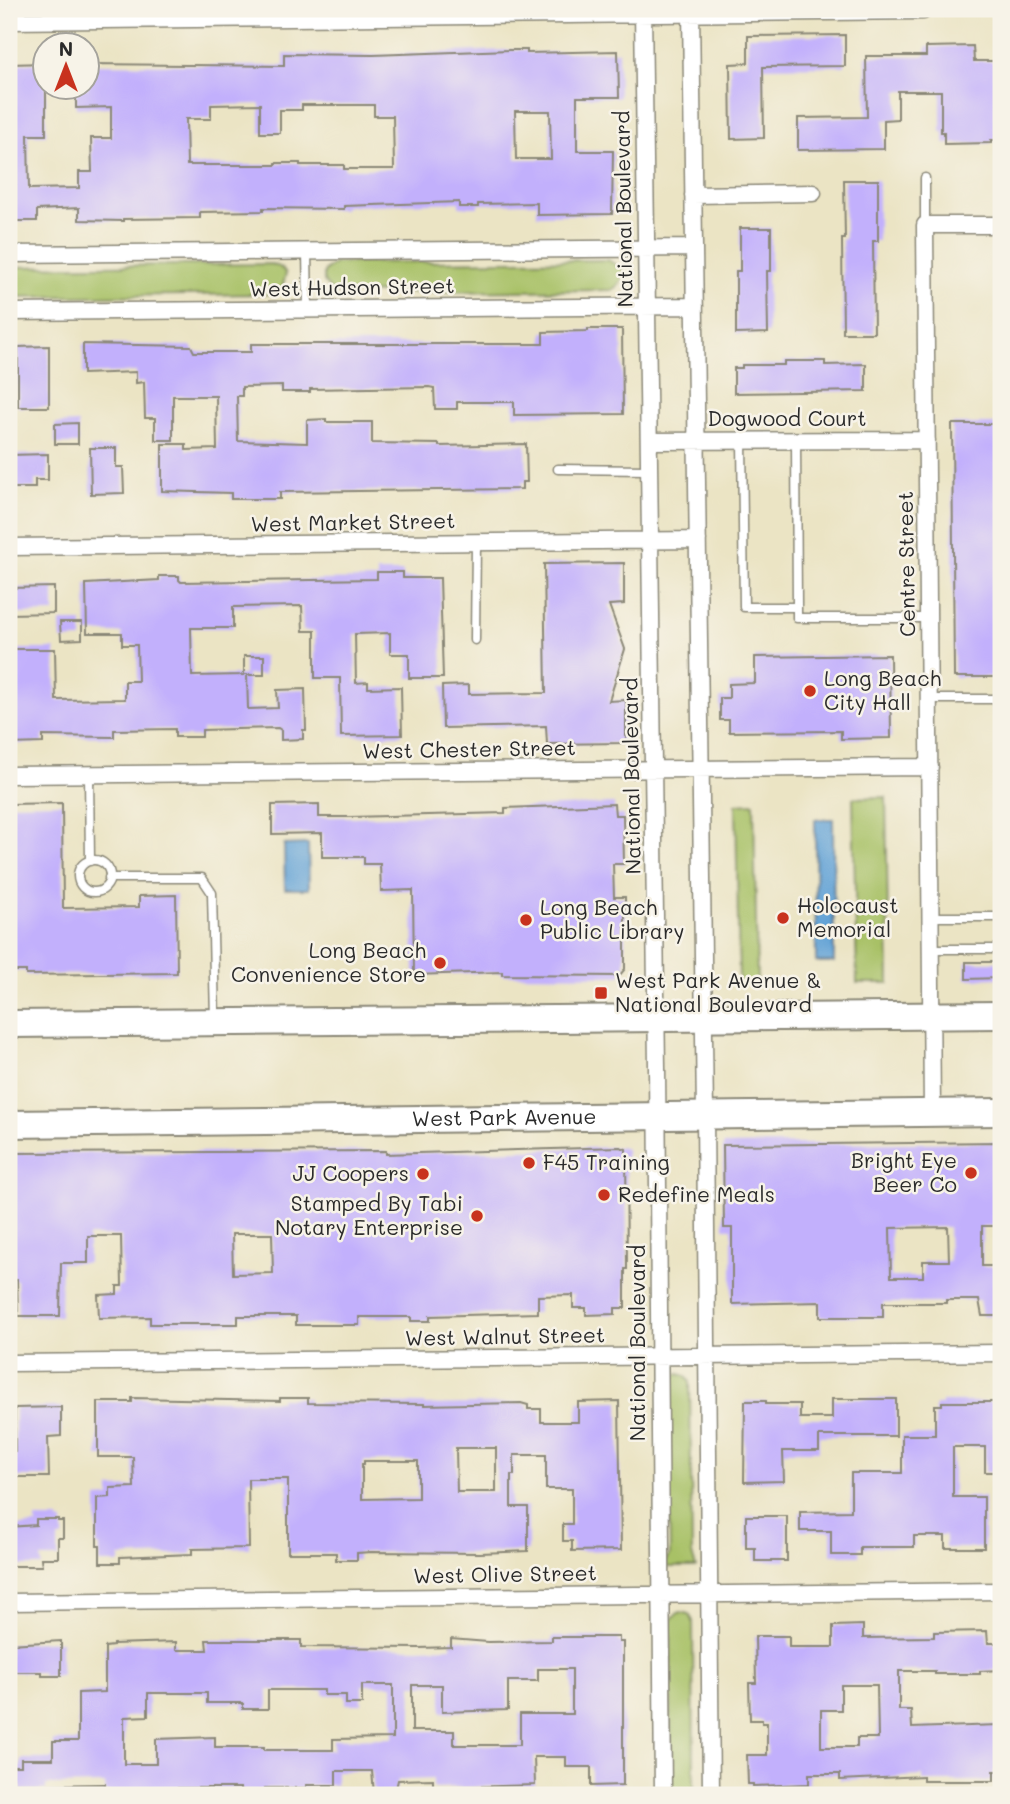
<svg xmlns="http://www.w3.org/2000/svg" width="1010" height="1804" font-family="Mali,sans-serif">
<rect width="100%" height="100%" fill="#f7f3e8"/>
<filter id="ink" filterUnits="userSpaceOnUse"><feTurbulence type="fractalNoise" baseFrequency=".0143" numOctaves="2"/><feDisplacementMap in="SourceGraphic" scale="14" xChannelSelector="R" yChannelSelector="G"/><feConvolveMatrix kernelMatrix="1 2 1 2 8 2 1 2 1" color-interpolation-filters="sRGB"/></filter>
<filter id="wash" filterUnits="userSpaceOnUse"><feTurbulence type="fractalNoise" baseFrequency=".00686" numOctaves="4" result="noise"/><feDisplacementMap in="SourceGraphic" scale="28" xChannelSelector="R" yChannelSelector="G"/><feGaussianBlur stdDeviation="1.57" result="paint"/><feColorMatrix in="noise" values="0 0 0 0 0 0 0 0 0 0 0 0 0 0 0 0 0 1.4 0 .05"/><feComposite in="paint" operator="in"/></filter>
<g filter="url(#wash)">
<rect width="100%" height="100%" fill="#ebe4c4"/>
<path fill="#a8c166" stroke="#6a7648" stroke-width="2" d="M608,260L623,269C623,280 621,285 612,290L333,293L324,282V272L335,263Z
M271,264L280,267L286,273L282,289L274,294L9,297V267Z
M886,797L889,983H857L853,798Z
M754,803L757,983L739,984L736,804Z
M679,1374L686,1376L690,1382L692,1554L696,1567H665V1561L670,1555L668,1382L672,1376Z
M681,1612L689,1614L693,1621L694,1792L697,1795H671V1620L676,1614Z"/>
<path fill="#63a3d6" stroke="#476780" stroke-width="2" d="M815,819H833L834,962H816Z
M308,844L309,889H285L284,845Z"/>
<g id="blocks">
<path fill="#c2b0fc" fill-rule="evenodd" d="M845,35V66L763,67L764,138L731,139L730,64L748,63V36Z
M973,46L974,61H1001V140H991V143L944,144V132H941V91H898V119L884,120V149L798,150V118L867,117L866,56H926V47Z
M510,50H527V53L618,51L619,97H577V151H613L612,214L537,215V203L478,204V207H459V202L344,206V209L263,208V211L200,212V218L123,219V221L79,220V208L37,210V221H10L9,64L46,63V135H28L29,189L79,188V172H92L91,138H111V107L76,108V88H88V64L284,66V54L373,55ZM260,104V133H280V110H302V105H374V116H393L394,169H344V165H300V163H276V165H187L186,119H211V105ZM515,111H550L551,159H516Z
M844,180H878V241H873L874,333H843L842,239H845Z
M740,228H771V271H767L768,333L736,334V271H740Z
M588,329H622L623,414L514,415V402H457V409H435L434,388L429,387L310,389V392H282V386L242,387V396H237L238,441L307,443V420L326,419V422H372V443L439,444V446L526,444L527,482H522V489L280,492V499H231V493L162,491V444H186V450L217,449L216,396H173V440H155V418H145L144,382L136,383V372L83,374V344L191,346L194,352H251V344H543V332L588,331Z
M49,346V407H18V347Z
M784,361H825V365L866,364V391L734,393V368H742V365H784Z
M78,423V444H55V424Z
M952,424H1001V677H954Z
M90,448H116V467H123L124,493L91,494Z
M48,454V480H35V488H9V455Z
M624,563V604L609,605L625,649L609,701L626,700V743L547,744L546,726L443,728L442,686L469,685V694L546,693L544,564Z
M377,572H403V578H440L443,678H409V654H390V633L355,634L356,683L368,682V688L401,687L402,735L341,736L340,678H315V631H303L302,606L233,607V628H191L192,676L244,675V656H264V675H247L248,709L278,708L277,690L305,689L306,730H303V739L281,740V730L278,728L202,730V737H175V729L114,730V737L43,736V743L9,744V649H55L56,700L125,699V681H138L137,645H122V633H87L86,584L159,580V576H179V580L181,582L377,579Z
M54,587V613L9,614V588Z
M60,622H82V639L61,640Z
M890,655L891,738L841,739V731L729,732V720H720V698H729V684L755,683V657Z
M62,803L63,908L139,907V896L176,895L177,973L26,975V971H9V804Z
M319,804V817H350L505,813V808L614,804L615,815H623L624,864H613L614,897H625V969L619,976L502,975V972L414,975L413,890L381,891L380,864H364V857H322V833L272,834V805Z
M966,962H1000V978L966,979Z
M1001,1142V1203H999V1226H982V1266H1001V1316H982L979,1300H946V1303H883V1317H820V1302L732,1304V1228H724L723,1145ZM948,1227L949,1261H923V1277H891L890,1228Z
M620,1147L626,1149L627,1269H625V1308H615V1314L586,1315V1308H573V1295L538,1296V1313L430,1316V1321H411V1317H359V1325H296V1316H238V1324H150V1317L99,1318L98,1295L117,1294V1286H122L121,1236H88V1263H61L60,1316H18L17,1280H13V1238H9V1153L386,1151V1154ZM232,1234H272L273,1273L233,1274Z
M132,1398L280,1401V1398H308V1403L424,1404V1405L521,1403L528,1405V1409H541V1422H578V1402L619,1401L621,1550L572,1551V1541H563V1524H572V1489H546V1455H514V1475H511V1507H528V1551L480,1553L371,1552L357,1553V1560H336V1553H288V1479H248L249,1548L192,1549V1554L120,1557V1563H100V1546H97V1498L110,1497V1488L134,1487L133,1457H98V1402H132ZM456,1448H496V1492H457ZM364,1461H418V1498L362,1499V1464H364Z
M832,1399H896V1436H819V1451H783L784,1481L744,1482L745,1401H766V1404H800V1418H832Z
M942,1402H1001V1472H985V1447H953V1497H984V1548H945V1536H914V1547H860V1555H831V1531H800V1512L851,1511V1473H902V1435H935V1405H942Z
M61,1407V1436L48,1437L49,1477H10V1451H15V1408Z
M746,1516H787V1561H755V1548H746Z
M36,1519H58V1521H63V1538H58V1558H41L42,1566H9V1527L36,1525Z
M863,1625V1638L934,1637V1632L987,1631L988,1643H1001V1670L980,1671V1674H935V1671H899V1710H911L912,1728L999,1725L1000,1771H994V1781H923V1776L840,1780V1774H809V1784L753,1786V1784H748L747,1755H767V1723H762V1720H750L749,1683H756L755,1636H789V1647H833V1626ZM841,1685H877L878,1738H857V1747H821V1710H841Z
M552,1637H619V1642H623V1785L591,1786V1767H566V1757H534L535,1785L433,1788V1779L398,1780L395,1793L374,1794L372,1771H336V1785H306V1788H265V1791H240V1788H178V1792H171V1795H111L110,1792H105V1784L46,1785V1790H21V1785H12V1766H21V1759H53V1741H78V1693L105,1692V1647L113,1646V1644L176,1642V1650H207L206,1640H301V1647L419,1648L451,1647V1639L488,1642L552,1641ZM538,1669H572V1714H520V1745H454V1731H412V1685H442V1712L508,1710V1681H538ZM362,1685H393V1738L333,1739V1750H264V1747H215V1737L156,1739V1764H124V1717L148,1716V1693H207V1703H243V1709H268V1690H324V1695H346V1704H362Z
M61,1641V1676H42V1672H9V1644Z"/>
</g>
</g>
<g filter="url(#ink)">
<use href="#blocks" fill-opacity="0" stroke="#8b8878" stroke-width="2"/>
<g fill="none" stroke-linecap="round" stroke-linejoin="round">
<g stroke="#8b8878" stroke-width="11">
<path id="service" d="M925,178V225
M307,251L308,309
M742,440L744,607H797L796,440
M558,469L649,470
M797,607V618H929
M475,640L476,542
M930,699H1001
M89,775L90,861
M78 876a16 16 0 1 1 32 0a16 16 0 1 1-32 0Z
M109,878H202L212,893L215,1019
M931,917H1001
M931,949H1001"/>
</g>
<g stroke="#8b8878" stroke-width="19">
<path id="minor" d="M643,9L657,1067L663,1795
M691,9L705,1115L711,1795
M9,21L923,11
M693,195L813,193
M9,254L694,248
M9,312L695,306
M649,441L927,440
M9,547L698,540
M9,775L930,767
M932,1112L925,225H1001
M9,1363L1001,1353
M9,1602L1001,1591"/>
</g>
<g stroke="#8b8878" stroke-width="30">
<g id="trunk">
<path d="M9,1024L1001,1015"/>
<path id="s1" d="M9,1124L1001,1112"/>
</g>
</g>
<use href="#service" stroke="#fff" stroke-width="8"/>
<use href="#minor" stroke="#fff" stroke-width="16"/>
<use href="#trunk" stroke="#fff" stroke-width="26"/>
</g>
</g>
<g fill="#c8321e" stroke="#f7f3e8" stroke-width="2.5">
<circle cx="810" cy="691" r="7"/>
<circle cx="783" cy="918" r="7"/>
<circle cx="526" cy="920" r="7"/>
<circle cx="440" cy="963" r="7"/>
<rect x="594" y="986" width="14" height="14" rx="3.5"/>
<circle cx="529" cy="1163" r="7"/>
<circle cx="971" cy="1173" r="7"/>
<circle cx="423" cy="1174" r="7"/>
<circle cx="604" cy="1195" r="7"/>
<circle cx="477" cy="1216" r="7"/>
</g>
<g text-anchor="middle" stroke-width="5" stroke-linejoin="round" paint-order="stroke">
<g font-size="21" fill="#2b2b2b" stroke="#f7f3e8">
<text transform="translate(624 209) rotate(-91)" y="7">National Boulevard</text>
<text transform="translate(352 288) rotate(-1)" y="7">West Hudson Street</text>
<text x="787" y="426">Dogwood Court</text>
<text transform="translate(353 523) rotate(-1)" y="7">West Market Street</text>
<text transform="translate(907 564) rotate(-91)" y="7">Centre Street</text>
<text transform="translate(469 750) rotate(-1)" y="7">West Chester Street</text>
<text transform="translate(632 776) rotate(-91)" y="7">National Boulevard</text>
<text dy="7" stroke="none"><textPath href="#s1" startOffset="495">West Park Avenue</textPath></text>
<text transform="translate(505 1337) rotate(-1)" y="7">West Walnut Street</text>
<text transform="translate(638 1343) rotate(-90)" y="7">National Boulevard</text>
<text transform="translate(505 1575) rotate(-1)" y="7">West Olive Street</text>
</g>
<g font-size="21" fill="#2b2b2b" stroke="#f7f3e8" text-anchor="start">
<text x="824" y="686">Long Beach<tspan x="824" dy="24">City Hall</tspan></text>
<text x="797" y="913">Holocaust<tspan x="797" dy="24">Memorial</tspan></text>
<text x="540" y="915">Long Beach<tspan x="540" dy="24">Public Library</tspan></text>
<text x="426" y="958" text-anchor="end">Long Beach<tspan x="426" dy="24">Convenience Store</tspan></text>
<text x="615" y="988">West Park Avenue &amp;<tspan x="615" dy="24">National Boulevard</tspan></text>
<text x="957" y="1168" text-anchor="end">Bright Eye<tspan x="957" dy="24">Beer Co</tspan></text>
<text x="543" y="1170">F45 Training</text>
<text x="409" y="1181" text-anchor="end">JJ Coopers</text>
<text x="618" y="1202">Redefine Meals</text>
<text x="463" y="1211" text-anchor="end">Stamped By Tabi<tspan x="463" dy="24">Notary Enterprise</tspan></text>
</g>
</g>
<rect width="1010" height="1804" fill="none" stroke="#f7f3e8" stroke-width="35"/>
<g transform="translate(66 66)"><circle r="33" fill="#f7f3e8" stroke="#a5a39c" stroke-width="2"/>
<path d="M0-5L12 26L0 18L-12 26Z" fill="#c8321e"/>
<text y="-10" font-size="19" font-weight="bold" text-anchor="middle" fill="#2b2b2b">N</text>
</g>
</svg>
